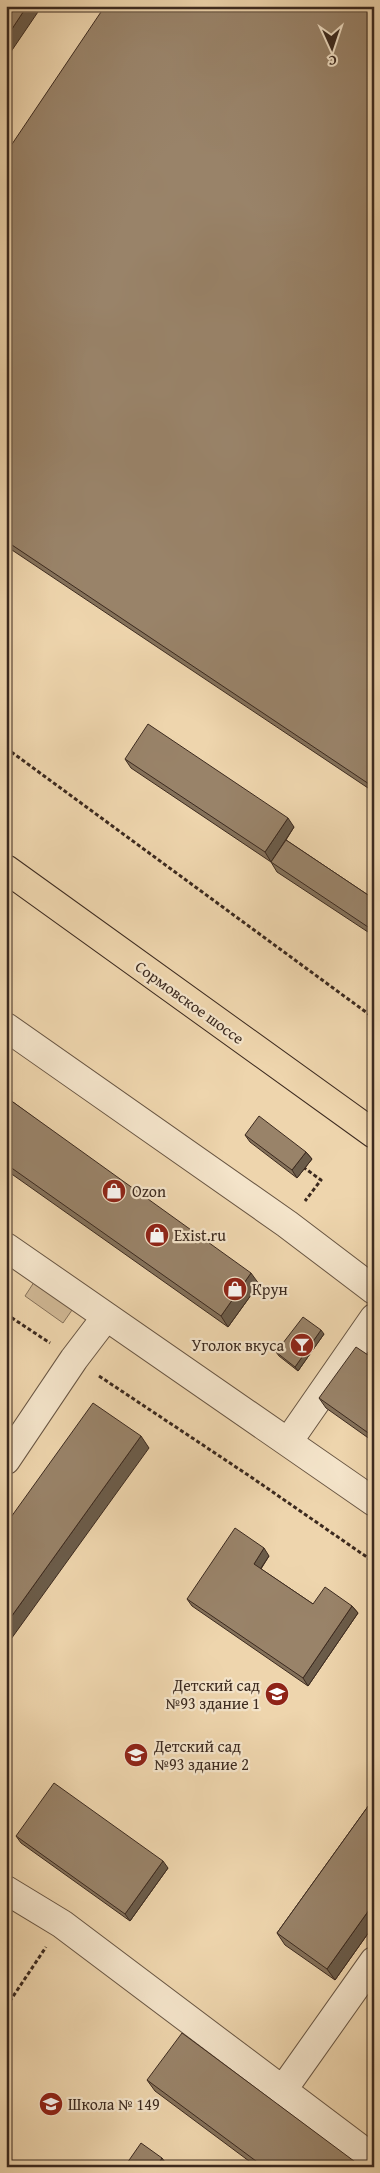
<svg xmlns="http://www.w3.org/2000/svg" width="380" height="2173" font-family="'Gentium Book Plus',serif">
<rect width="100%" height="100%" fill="#eed5ad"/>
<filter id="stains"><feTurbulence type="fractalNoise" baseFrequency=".004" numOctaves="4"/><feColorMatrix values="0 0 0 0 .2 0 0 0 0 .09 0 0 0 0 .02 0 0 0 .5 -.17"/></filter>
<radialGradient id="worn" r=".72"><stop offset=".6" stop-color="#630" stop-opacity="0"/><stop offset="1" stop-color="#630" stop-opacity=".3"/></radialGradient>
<path fill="#d0b895" stroke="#86715a" d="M40,1273L79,1300L63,1323L25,1296Z"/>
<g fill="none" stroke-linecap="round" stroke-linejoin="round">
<g stroke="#685542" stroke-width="30">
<path id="minor" d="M6,1027L287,1224L374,1290
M6,1247L374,1502
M288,1442L374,1318
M6,1460L74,1359L106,1317
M6,1890L62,1924L374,2159
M282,2091L374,1961"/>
</g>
<g stroke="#3c2a1f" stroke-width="30">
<path id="major" d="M6,869L374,1134"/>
</g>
<path stroke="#3c2a1f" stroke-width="3" stroke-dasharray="4 2.5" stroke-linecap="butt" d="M6,748L374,1018
M303,1167L321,1180L305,1201
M6,1314L50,1343
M99,1376L251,1477L374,1562
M6,2007L46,1947"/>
<use href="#minor" stroke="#f4e4ca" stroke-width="28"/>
<use href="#major" stroke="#eed5ad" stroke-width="28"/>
</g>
<path fill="#84715a" stroke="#3c2a1f" d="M374,6V792L6,546V153Z
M125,759L294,827L286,840L374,899V936L277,872L271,862L131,768Z
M6,1097L259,1284L228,1327L6,1170Z
M245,1135L306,1152L312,1159L297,1178L250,1142Z
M324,1334L298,1371L279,1356L276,1352Z
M374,1359V1442L326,1408L319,1398Z
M269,1556L261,1569L313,1604L352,1606L358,1613L308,1686L192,1606L187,1599Z
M374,1798V1925L335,1980L285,1945L277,1933Z
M16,1836L168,1868L130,1921L21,1843Z
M147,2080L362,2167H257L155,2091Z"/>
<path fill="#6b5c4a" stroke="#3c2a1f" d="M27,6H42L6,59V38Z
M288,818L294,827L271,862L265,852Z
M306,1152L312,1159L297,1178L292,1170Z
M251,1273L259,1284L228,1327L221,1316Z
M321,1330L324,1334L298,1371L295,1367Z
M141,1436L149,1448L6,1646V1624Z
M264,1548L269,1556L259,1571L254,1564Z
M352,1606L358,1613L308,1686L303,1678Z
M163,1861L168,1868L130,1921L125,1914Z
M374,1903V1925L335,1980L327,1969Z
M162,2158L165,2162L162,2167H156Z"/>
<path fill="#998369" stroke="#3c2a1f" d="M6,6H27L6,38Z
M105,6H374V783L372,786L6,541V153Z
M148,724L288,818L265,852L125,759Z
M286,840L374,899V931L271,862Z
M6,1097L251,1273L221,1316L6,1164Z
M259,1116L306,1152L292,1170L245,1135Z
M303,1317L321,1330L295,1367L276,1352Z
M356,1347L374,1359V1437L319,1398Z
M93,1403L141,1436L6,1624V1524Z
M235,1528L264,1548L254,1564L313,1604L325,1587L352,1606L303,1678L187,1599Z
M54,1783L163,1861L125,1914L16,1836Z
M374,1798V1903L327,1969L277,1933Z
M182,2033L362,2167H264L147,2080Z
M141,2143L162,2158L156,2167H126L125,2166Z"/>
<defs>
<g id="shop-disc" transform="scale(1.25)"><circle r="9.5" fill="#8f2418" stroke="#f4e4ca"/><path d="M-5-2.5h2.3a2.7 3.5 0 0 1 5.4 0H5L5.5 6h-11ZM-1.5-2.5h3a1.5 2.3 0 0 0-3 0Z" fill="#fff"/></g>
<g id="bar-disc" transform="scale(1.25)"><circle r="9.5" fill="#8f2418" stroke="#f4e4ca"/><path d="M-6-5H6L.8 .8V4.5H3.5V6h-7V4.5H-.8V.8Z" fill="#fff"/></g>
<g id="school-disc" transform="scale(1.25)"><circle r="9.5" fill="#8f2418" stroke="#f4e4ca"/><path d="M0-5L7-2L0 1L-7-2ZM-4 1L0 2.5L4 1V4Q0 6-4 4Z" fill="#fff"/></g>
</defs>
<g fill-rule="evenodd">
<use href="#shop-disc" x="114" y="1191"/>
<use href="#shop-disc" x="157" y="1235"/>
<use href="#shop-disc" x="235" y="1289"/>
<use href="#bar-disc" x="302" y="1345"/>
<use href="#school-disc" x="277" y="1694"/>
<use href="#school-disc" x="136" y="1755"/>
<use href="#school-disc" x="51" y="2104"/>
</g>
<g text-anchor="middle" stroke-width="4.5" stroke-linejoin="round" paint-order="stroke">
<g font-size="16" fill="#3c2a1f" stroke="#f4e4ca">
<text transform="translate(190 1002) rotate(36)" y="6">Сормовское шоссе</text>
</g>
<g font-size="16" fill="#3c2a1f" stroke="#f4e4ca" text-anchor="start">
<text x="132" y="1197">Ozon</text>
<text x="174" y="1241">Exist.ru</text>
<text x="252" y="1295">Крун</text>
<text x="284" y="1351" text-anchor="end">Уголок вкуса</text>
<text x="260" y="1691" text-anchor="end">Детский сад<tspan x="260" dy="18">№93 здание 1</tspan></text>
<text x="154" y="1752">Детский сад<tspan x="154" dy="18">№93 здание 2</tspan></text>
<text x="68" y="2110">Школа № 149</text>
</g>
</g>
<rect width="380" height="2173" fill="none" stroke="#eed5ad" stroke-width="25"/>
<rect x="8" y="8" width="365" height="2158" fill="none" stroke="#3c2a1f" stroke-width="2.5"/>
<rect x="12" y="12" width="355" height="2148" fill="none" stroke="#3c2a1f"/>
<g transform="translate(332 48) rotate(177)" stroke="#f4e4ca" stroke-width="4" paint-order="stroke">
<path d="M0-4L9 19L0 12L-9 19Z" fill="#3c2a1f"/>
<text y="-8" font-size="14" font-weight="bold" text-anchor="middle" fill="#3c2a1f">С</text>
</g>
<rect width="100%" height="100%" filter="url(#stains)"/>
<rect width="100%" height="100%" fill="url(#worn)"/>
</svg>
